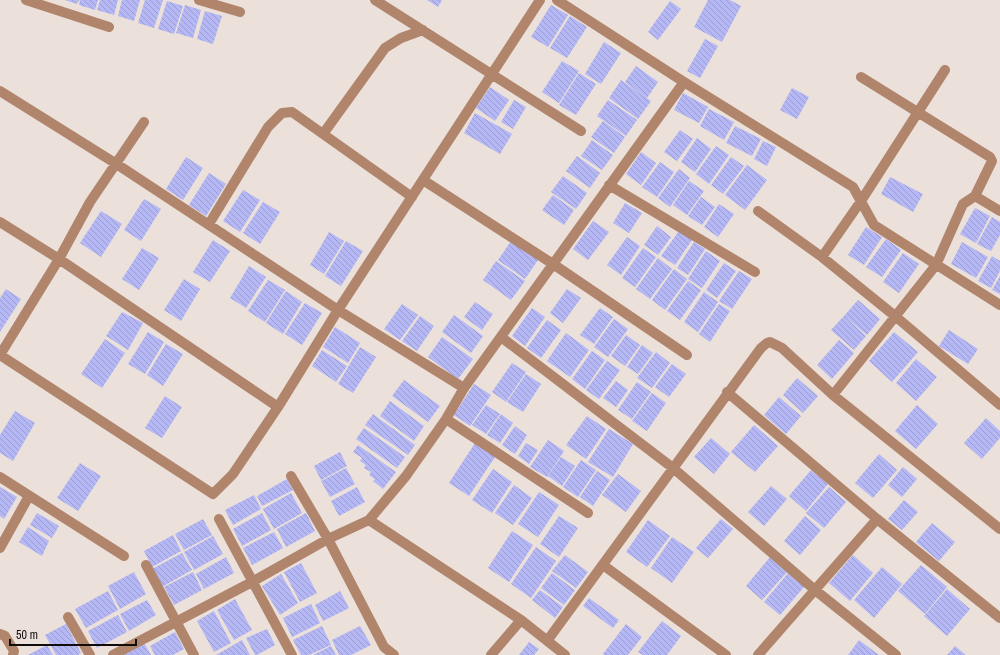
<svg xmlns="http://www.w3.org/2000/svg" width="1000" height="655" font-family="'Archivo Narrow',sans-serif">
<defs>
<pattern id="building-back-hatch" width="6" height="6" patternUnits="userSpaceOnUse"><rect width="6" height="6" fill="#b5b8f4"/><path d="M-1 5l2 2M0 0l6 6M5-1l2 2" fill="none" stroke="#9a9dd0"/></pattern>
</defs>
<rect width="100%" height="100%" fill="#ebe0da"/>
<path fill="url(#building-back-hatch)" d="M65,0H79L77,4Z
M80,0H98L95,10L79,5Z
M100,0H118L114,15L97,10Z
M122,0H140L134,21L118,16Z
M145,0H163L154,28L138,23Z
M427,0H442L438,7Z
M708,0H730L741,6L722,42L694,27Z
M167,1L183,6L174,34L158,29Z
M670,1L681,9L658,40L648,32Z
M185,5L201,10L193,38L176,33Z
M551,5L568,15L548,47L531,37Z
M205,11L222,16L213,44L197,39Z
M570,16L587,27L567,58L550,48Z
M705,39L718,46L700,78L687,71Z
M604,42L621,53L601,84L585,74Z
M562,61L579,71L559,103L542,92Z
M636,66L658,82L647,98L625,82Z
M579,73L596,84L576,115L559,105Z
M621,80L651,101L638,119L609,98Z
M490,87L509,100L495,121L476,108Z
M792,88L809,97L797,119L780,110Z
M683,93L708,107L699,123L674,110Z
M514,100L526,107L513,129L501,122Z
M608,100L637,120L626,136L597,116Z
M709,109L734,122L724,140L700,126Z
M475,113L512,134L500,154L464,133Z
M603,121L625,137L614,153L591,137Z
M735,126L761,139L752,156L726,143Z
M680,130L693,139L677,161L664,152Z
M697,138L711,149L695,172L681,162Z
M592,140L613,155L602,170L581,156Z
M763,141L776,147L767,166L754,159Z
M716,146L729,155L709,184L696,174Z
M641,152L656,163L641,185L626,174Z
M577,156L600,173L590,188L566,171Z
M186,157L203,168L183,200L166,189Z
M731,157L744,166L723,194L711,185Z
M660,162L674,172L657,197L642,187Z
M747,165L767,180L745,210L725,195Z
M679,169L690,178L670,207L658,198Z
M209,173L226,184L206,216L189,205Z
M563,176L587,193L576,209L551,192Z
M890,177L923,194L913,212L881,194Z
M689,181L704,191L687,215L673,205Z
M243,190L260,200L240,232L223,221Z
M553,195L574,210L564,225L542,210Z
M701,197L715,207L702,225L688,216Z
M144,199L161,209L141,241L124,230Z
M263,202L280,212L260,244L243,233Z
M625,203L642,213L629,233L613,223Z
M719,204L734,214L718,237L704,227Z
M975,208L990,216L976,243L960,234Z
M101,211L122,224L101,257L80,243Z
M992,217L1000,222V235L991,251L977,244Z
M593,221L609,232L588,260L573,249Z
M657,226L671,237L658,255L644,245Z
M866,227L882,237L864,265L848,255Z
M679,231L692,240L675,265L661,256Z
M329,232L344,241L324,274L310,265Z
M627,237L640,246L621,275L607,265Z
M886,239L901,250L882,277L866,267Z
M213,240L230,251L210,282L193,272Z
M346,241L363,251L341,286L325,276Z
M511,241L538,260L525,279L498,260Z
M694,242L705,249L688,275L677,268Z
M962,242L988,257L976,278L951,264Z
M142,248L159,258L139,290L122,279Z
M643,248L656,257L635,287L622,278Z
M706,251L720,261L702,288L688,279Z
M903,253L919,264L899,293L883,282Z
M992,256L1000,261V271L991,288L978,281Z
M658,258L672,269L650,299L636,289Z
M496,261L525,281L511,300L483,280Z
M724,263L736,271L717,298L706,290Z
M249,266L266,277L246,308L230,298Z
M674,269L687,279L665,310L652,300Z
M739,271L752,279L732,309L719,301Z
M1000,276V294L992,290Z
M184,279L200,289L181,321L164,310Z
M268,280L285,290L265,322L248,311Z
M688,281L701,290L680,320L667,311Z
M6,289L21,299L0,332V298Z
M567,289L581,298L563,323L550,313Z
M286,291L302,302L283,334L266,323Z
M704,292L718,302L698,332L684,322Z
M858,300L880,319L867,335L844,316Z
M475,302L493,314L482,330L464,317Z
M305,303L322,313L302,345L285,334Z
M402,304L418,315L400,340L384,329Z
M719,304L730,311L710,342L699,334Z
M532,308L545,317L525,346L512,336Z
M600,308L613,317L594,344L580,335Z
M122,312L143,323L128,350L106,336Z
M454,315L483,336L471,353L442,332Z
M420,316L434,326L417,351L402,341Z
M844,316L866,336L854,350L831,330Z
M614,319L628,329L608,357L594,347Z
M547,320L561,330L541,358L527,348Z
M335,327L360,343L348,363L323,347Z
M949,330L978,349L968,364L939,346Z
M148,332L164,342L145,374L128,364Z
M894,332L918,352L892,382L869,361Z
M566,333L589,350L570,377L547,361Z
M626,335L640,345L625,366L611,356Z
M442,337L473,359L458,379L428,357Z
M105,339L125,353L102,388L81,374Z
M839,340L854,353L832,379L817,365Z
M166,344L183,354L163,386L147,375Z
M642,345L653,353L638,374L627,367Z
M360,347L376,357L353,393L338,384Z
M322,350L347,366L336,382L312,366Z
M592,351L605,360L585,389L572,379Z
M656,352L670,363L652,388L637,378Z
M916,359L937,377L916,401L896,383Z
M607,361L620,370L599,399L586,390Z
M512,363L526,372L506,402L492,392Z
M672,364L686,374L669,397L655,387Z
M526,374L541,384L523,412L507,402Z
M797,378L818,396L803,413L783,395Z
M404,380L440,406L428,422L392,396Z
M616,381L628,390L616,407L603,398Z
M637,382L651,392L632,419L618,410Z
M474,384L491,395L470,426L454,415Z
M652,393L666,403L647,431L632,421Z
M165,396L182,407L162,438L145,428Z
M779,397L801,416L786,434L764,415Z
M390,401L424,426L414,441L380,416Z
M486,405L500,414L486,434L472,425Z
M917,405L938,424L916,449L895,431Z
M15,411L35,423L13,461L0,453V435Z
M373,414L415,445L408,455L365,425Z
M501,414L513,423L500,443L487,435Z
M587,416L606,429L586,459L566,445Z
M986,418L1000,431V438L982,459L964,443Z
M754,425L778,446L755,472L731,452Z
M515,426L527,435L515,454L502,445Z
M364,428L405,457L397,468L356,439Z
M609,429L633,444L613,477L588,462Z
M711,438L730,454L714,474L694,457Z
M548,440L564,451L547,477L530,467Z
M475,443L495,457L469,496L449,483Z
M526,443L538,450L529,464L518,456Z
M358,445L396,472L383,489L373,481L375,479L369,475L371,472L364,468L366,465L360,461L362,458L353,452Z
M340,452L347,466L321,480L314,466Z
M879,454L897,470L873,498L855,483Z
M561,457L575,466L562,486L548,476Z
M581,460L596,470L578,497L563,487Z
M80,463L101,476L78,511L57,498Z
M903,467L917,479L902,497L888,485Z
M346,468L355,484L330,497L321,481Z
M493,469L512,482L492,513L472,500Z
M811,470L828,484L806,511L789,496Z
M597,471L610,480L593,506L580,497Z
M618,474L641,491L626,512L602,495Z
M287,479L293,490L262,506L257,496Z
M514,485L532,498L513,525L495,513Z
M771,486L787,499L764,526L748,512Z
M0,487L17,497L4,519L0,516Z
M357,487L365,502L339,516L331,501Z
M829,487L846,502L824,528L806,513Z
M539,492L559,505L538,537L518,524Z
M291,493L302,513L274,529L263,509Z
M254,495L261,509L233,525L225,510Z
M904,500L918,512L902,530L888,519Z
M37,513L59,526L52,538L30,525Z
M262,513L271,530L242,546L233,529Z
M306,513L315,531L286,547L277,529Z
M559,516L578,528L559,557L540,544Z
M805,516L821,530L800,555L784,541Z
M203,519L212,535L184,550L175,534Z
M721,519L733,529L708,558L696,548Z
M648,520L670,536L647,567L626,552Z
M932,523L955,542L939,561L916,542Z
M28,527L49,541L42,556L19,542Z
M512,531L533,545L509,582L488,568Z
M274,532L283,548L252,565L243,548Z
M173,535L181,551L152,567L144,551Z
M213,536L223,554L194,570L184,552Z
M672,537L694,552L672,583L651,568Z
M536,547L556,561L531,598L511,584Z
M182,553L192,570L162,587L152,569Z
M565,555L588,572L576,588L552,571Z
M853,555L873,573L850,601L829,583Z
M226,557L234,573L204,589L196,574Z
M770,557L787,572L762,600L746,586Z
M301,563L317,593L300,602L284,572Z
M921,565L947,587L925,614L898,591Z
M882,567L902,584L874,618L854,600Z
M134,572L146,594L120,609L108,586Z
M193,572L202,590L174,605L164,587Z
M552,573L575,590L564,605L541,588Z
M788,573L804,587L780,615L764,602Z
M281,574L298,603L280,615L262,586Z
M947,589L970,609L947,636L924,616Z
M540,590L563,607L555,618L532,600Z
M108,591L118,610L86,628L75,609Z
M340,591L349,608L323,621L315,605Z
M589,598L619,620L613,628L583,606Z
M235,599L252,630L234,640L217,610Z
M147,600L156,615L129,631L120,614Z
M311,604L320,623L292,637L283,618Z
M214,611L231,643L214,652L197,621Z
M118,615L127,632L97,648L88,631Z
M662,621L681,636L667,655H643L638,652Z
M66,624L81,653L78,655H56L45,635Z
M626,624L642,637L628,655H604L603,654Z
M322,626L331,645L309,655H301L293,640Z
M360,626L371,645L351,655H339L332,640Z
M267,629L275,645L257,655H255L246,638Z
M175,632L184,649L173,655H155L150,646Z
M242,640L250,655H216Z
M859,640L879,655H848Z
M529,642L539,649L534,655H519Z
M144,643L151,655H122Z
M47,645L53,655H28Z
M331,646L336,655H313Z
M955,646L966,655H947Z"/>
<g fill="none" stroke-linecap="round" stroke-linejoin="round">
<path stroke="#b0856b" stroke-width="10" d="M26,0L109,27
M199,0L240,12
M375,0L581,131
M557,0L684,82L853,187L874,225L1000,305
M861,77L990,157L992,161L975,196
M0,91L115,163L338,310L464,388
M144,122L90,202L59,259L0,355L213,494L233,474L278,407L338,310L540,0
M323,134L385,48L401,38L423,30
M423,180L553,264L687,355
M609,185L755,272
M758,211L822,257L895,316L1000,405
M0,222L59,259L278,407
M209,224L268,127L282,113L292,112L412,197
M822,257L861,201L945,70
M501,337L673,468L815,590L896,655
M727,392L877,519L1000,618
M833,395L936,265L963,204L975,196L1000,211
M446,419L588,513
M291,476L328,539L384,647L394,655
M0,477L124,556
M219,519L292,655
M369,520L521,620L565,655
M0,548L29,496
M146,565L194,655
M603,565L726,655
M68,617L90,655
M0,634L5,636L14,651L13,655
M547,641L761,348L767,343L770,342L782,348L833,395L1000,529
M113,655L252,582L328,539L369,520L406,476L446,419L464,388L684,82
M491,655L521,620
M758,655L877,519"/>
</g>
<path d="M10 639v6h126v-6" fill="none" stroke="#0f0c0a" stroke-width="2"/>
<text x="16" y="639" font-size="12" fill="#0f0c0a" stroke="#ebe0da" stroke-width="3" paint-order="stroke">50 m</text>
</svg>
